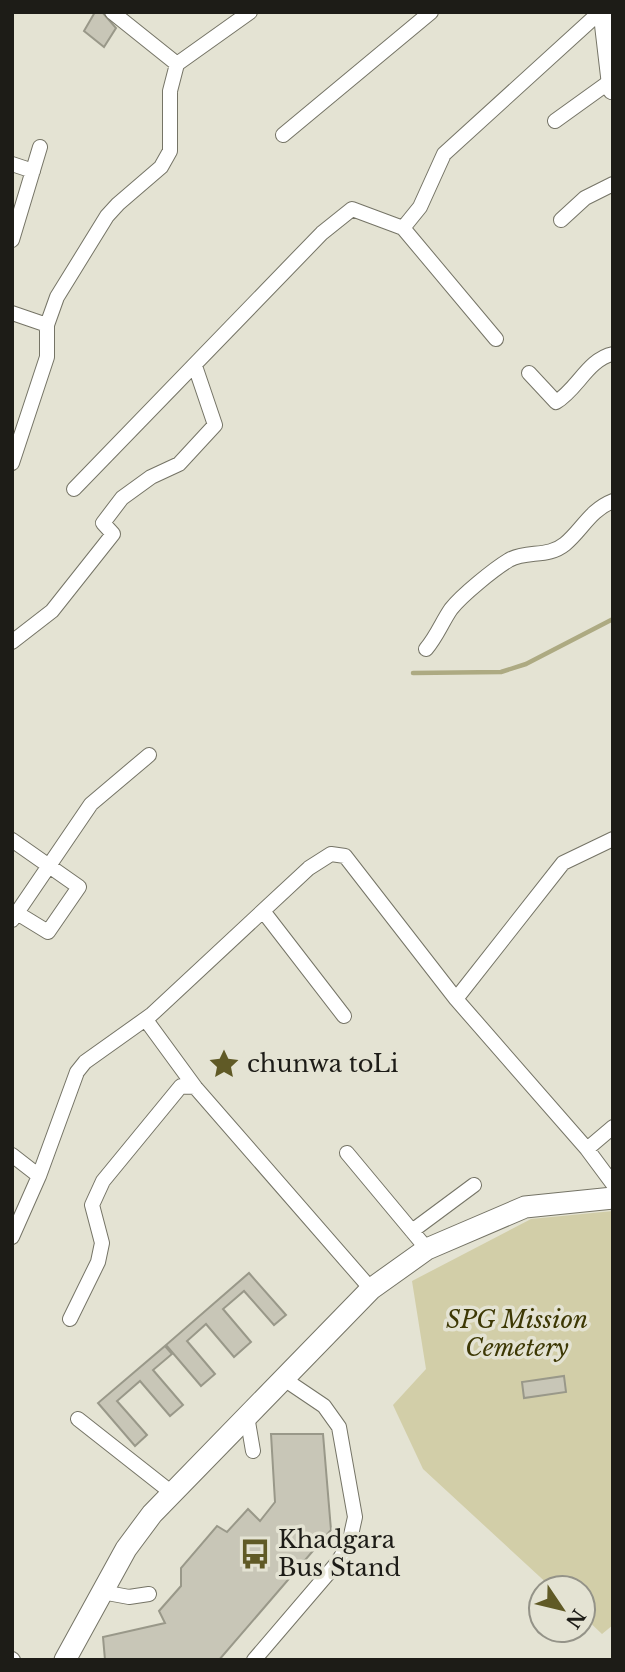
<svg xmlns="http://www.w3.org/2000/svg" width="625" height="1672" font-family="'Libre Baskerville',serif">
<rect width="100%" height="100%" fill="#e4e3d3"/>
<path fill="#d2cea8" d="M613,1211V1625L602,1634L583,1616V1588H552L423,1469L393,1405L426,1369L412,1281L531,1219Z"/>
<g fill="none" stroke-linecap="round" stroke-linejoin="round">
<path stroke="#adaa82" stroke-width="4.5" d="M413,673L501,672L526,664L613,619"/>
</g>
<path fill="#c8c6b7" stroke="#999889" stroke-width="2" d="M95,12L103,13L116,28L104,47L84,31Z
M249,1273L286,1315L274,1325L244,1291L223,1309L251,1342L234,1357L206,1324L187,1341L215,1374L201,1386L166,1345Z
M165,1346L172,1354L153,1370L183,1405L170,1416L140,1381L117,1401L147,1435L135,1446L98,1403Z
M564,1376L566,1392L524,1398L522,1382Z
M271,1434H323L331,1530L219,1660H105L103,1637L165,1623L159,1611L181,1586V1568L217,1526L227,1532L248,1509L260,1521L275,1502Z"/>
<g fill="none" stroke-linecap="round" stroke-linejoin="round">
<g stroke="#757466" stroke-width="16">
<path id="street" d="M112,12L177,64
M555,121L612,80
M283,135L431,12
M12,164L33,171
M561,220L585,198L613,184
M403,228L420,207L444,154L600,12
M12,240L40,147
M12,313L47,325
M529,373L556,402C577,390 588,359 613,354
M12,463L47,357V325L57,297L107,216L118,204L161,167L170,151V91L177,64L250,12
M74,489L322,233L352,209L403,228L496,339
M12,642L52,611L113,534L103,523L122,498L151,477L179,464L215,425L195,366
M426,649C437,636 442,622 451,609C462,595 494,569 509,560C527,550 548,558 565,544C582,530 590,510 613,501
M12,840L79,887L48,932L17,913
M263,911L344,1016
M12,920L91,804L149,755
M456,999L563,863L613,839
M146,1020L195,1087
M587,1149L613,1127
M347,1153L427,1249
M12,1155L39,1176
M412,1231L474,1185
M12,1237L39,1176L77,1072L85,1062L151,1015L309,868L331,854L345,856L456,999L587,1149L613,1184
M70,1319L98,1262L102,1243L92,1205L103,1181L181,1086L195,1087L371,1289
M247,1416L253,1451
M78,1419L172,1493
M102,1592L129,1597L149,1594
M12,1659L13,1660
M254,1660L337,1563L349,1544L355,1517L339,1427L324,1406L284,1379"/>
</g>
<g stroke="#757466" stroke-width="23">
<path id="secondary" d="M604,12L613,89
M65,1660L126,1549L152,1514L371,1289L427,1249L525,1207L613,1198"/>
</g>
<use href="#street" stroke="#fff" stroke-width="14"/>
<use href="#secondary" stroke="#fff" stroke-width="21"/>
</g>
<defs>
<g id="sight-bare" transform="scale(2.415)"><path d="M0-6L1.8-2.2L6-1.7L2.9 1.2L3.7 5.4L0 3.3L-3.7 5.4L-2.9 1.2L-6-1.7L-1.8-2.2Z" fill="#605a26" stroke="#e4e3d3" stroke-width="2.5" paint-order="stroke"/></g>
<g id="bus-bare" transform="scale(2.415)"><path d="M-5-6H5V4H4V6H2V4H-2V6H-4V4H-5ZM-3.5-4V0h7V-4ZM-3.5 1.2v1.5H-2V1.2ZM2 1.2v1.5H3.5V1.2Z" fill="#605a26" stroke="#e4e3d3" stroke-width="2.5" paint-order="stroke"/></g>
</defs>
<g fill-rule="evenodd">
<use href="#sight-bare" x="224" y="1064"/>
<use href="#bus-bare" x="255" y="1554"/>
</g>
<g text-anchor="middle" stroke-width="7" stroke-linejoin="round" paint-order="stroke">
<g font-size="24" fill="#1d1c17" stroke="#e4e3d3" text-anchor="start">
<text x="247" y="1072">chunwa toLi</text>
<text x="278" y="1548">Khadgara<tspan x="278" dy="28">Bus Stand</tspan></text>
</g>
<g font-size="24" font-style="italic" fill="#3d3804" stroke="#e4e3d3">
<text x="517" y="1328">SPG Mission<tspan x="517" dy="28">Cemetery</tspan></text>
</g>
</g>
<rect width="625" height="1672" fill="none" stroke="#1d1c17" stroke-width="28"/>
<g transform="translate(562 1609) rotate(125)"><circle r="33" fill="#e4e3d3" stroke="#949388" stroke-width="2"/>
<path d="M0-5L12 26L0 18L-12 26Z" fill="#605a26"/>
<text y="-10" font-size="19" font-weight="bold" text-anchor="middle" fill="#1d1c17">N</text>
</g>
</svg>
